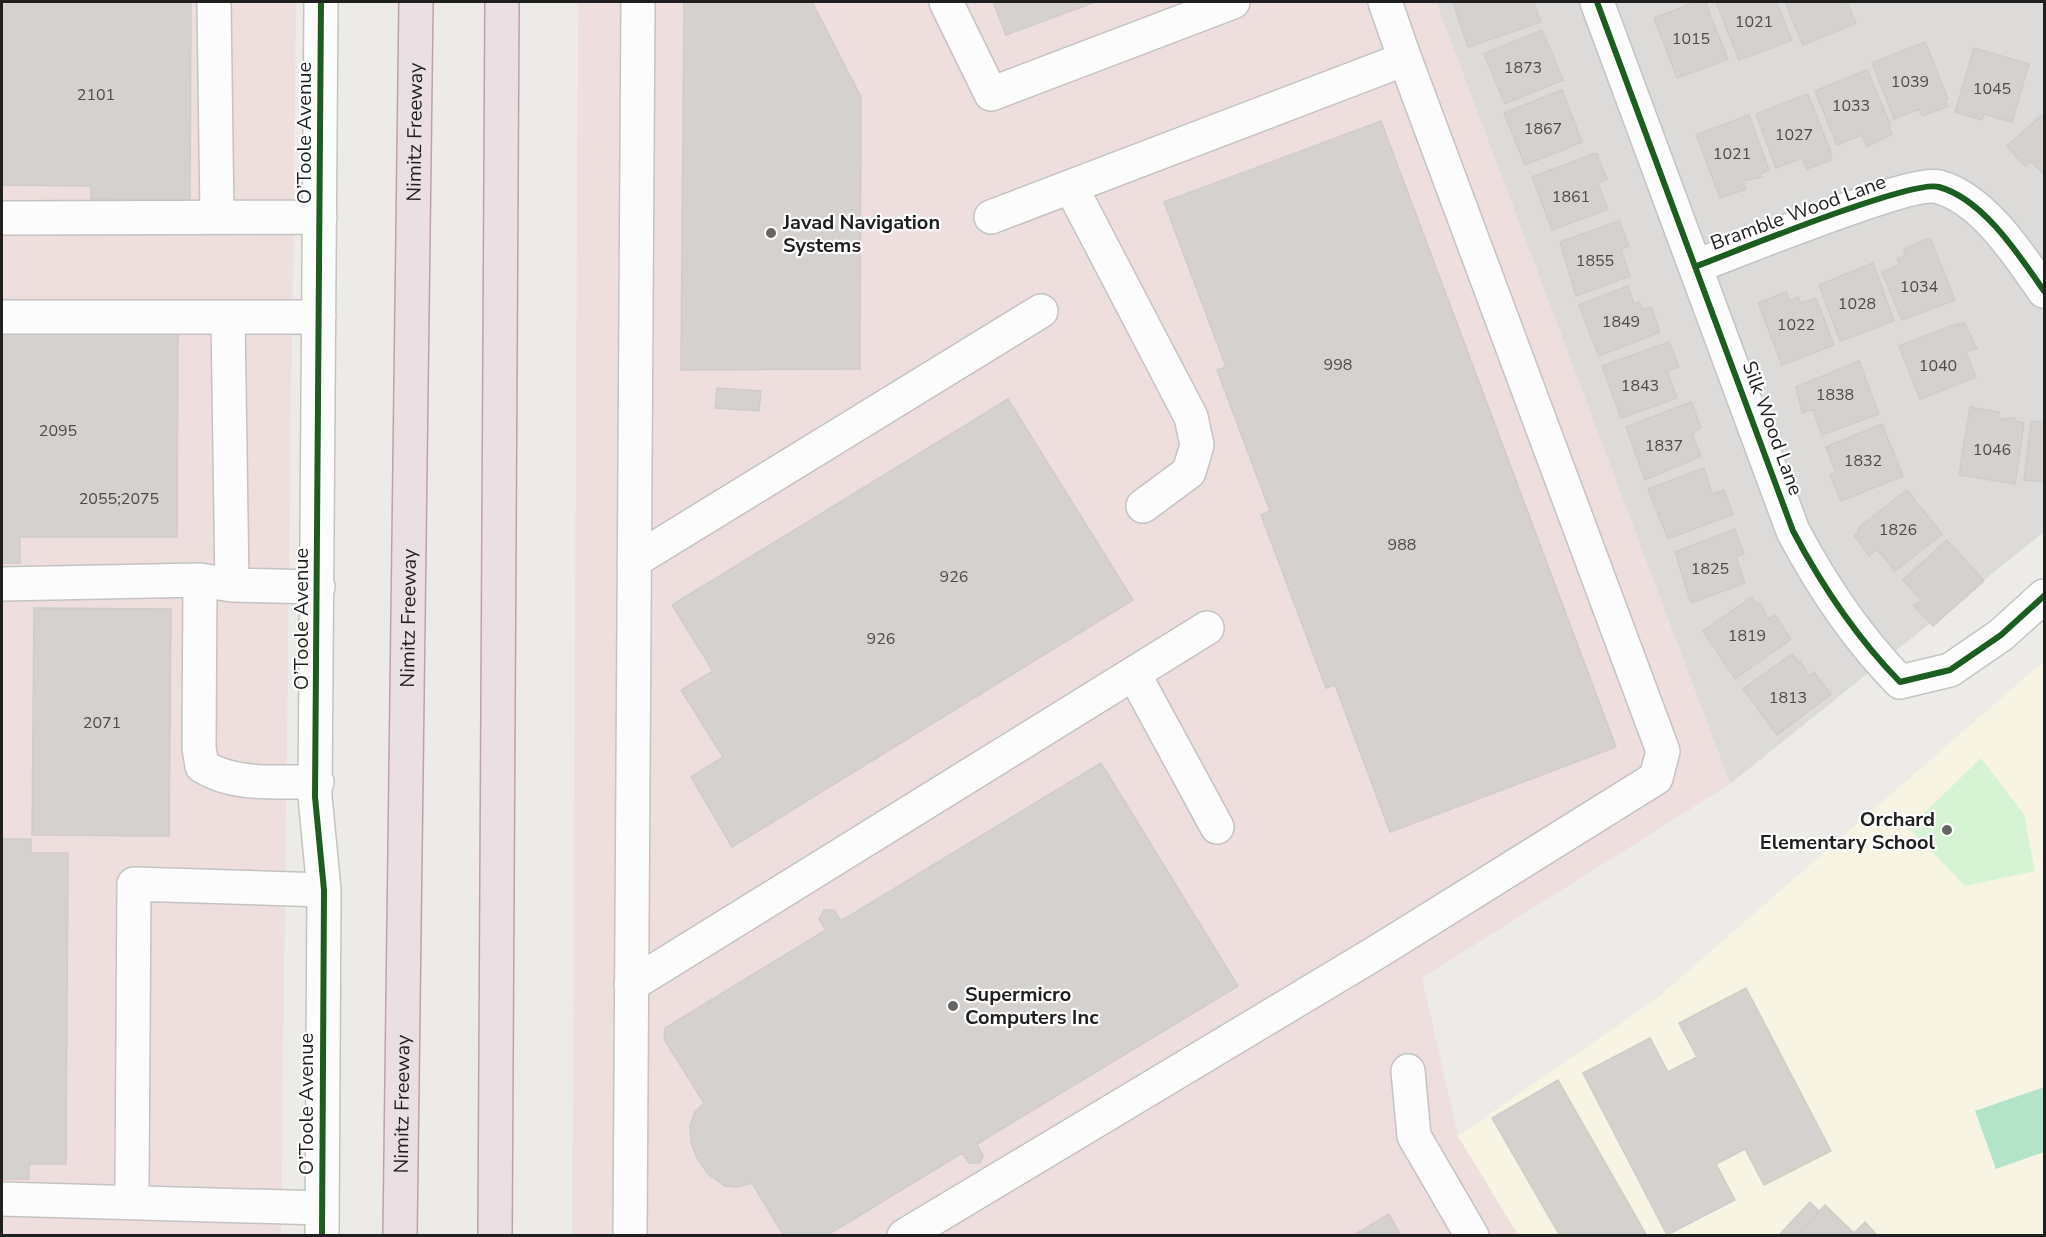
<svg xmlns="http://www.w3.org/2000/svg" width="2046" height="1237" font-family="'Nunito Sans',sans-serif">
<rect width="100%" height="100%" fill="#edebe8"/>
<path fill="#dcdbd9" d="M1436,2H2044V532L1730,784Z"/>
<path fill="#efdede" d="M2,2H296L281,1235L2,1236Z
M578,2H1436L1730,784L1422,978L1458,1135L1518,1235L572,1236Z"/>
<path fill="#f7f4e3" d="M2044,661V1235H1518L1458,1136L1656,999Z"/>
<path fill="#d6f3d3" d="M1981,758L2024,814L2035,871L1965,886L1909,828Z"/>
<path fill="#b3e4ca" d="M2044,1087V1152L1996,1169L1975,1111Z"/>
<path fill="#d4d1ce" stroke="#d0ccc9" stroke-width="1.5" d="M2,2H191L190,204H91V186L2,185Z
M684,2H812L861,97L860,369L681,370Z
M993,2H1095L1006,35Z
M1453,2H1533L1541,22L1468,47Z
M1696,2H1705L1728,59L1677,78L1654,18Z
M1716,2H1776L1792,40L1739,60Z
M1785,2H1847L1856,23L1803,45Z
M1542,30L1563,80L1505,104L1484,54Z
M1925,42L1948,99L1945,100L1948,106L1922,116L1919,109L1894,119L1872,63Z
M1974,48L2029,64L2012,122L1984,114L1982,120L1955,112Z
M1867,70L1891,126H1888L1892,134L1867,147L1862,135L1837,145L1815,91Z
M1562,90L1582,142L1525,165L1504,113Z
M1808,94L1832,155L1829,156L1831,160L1807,169L1802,158L1776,168L1756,114Z
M2044,113V175L2031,161L2025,166L2007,146Z
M1749,115L1769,170L1760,174L1762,177L1743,181L1746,189L1720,198L1696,135Z
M1381,121L1616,747L1390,832L1335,685L1326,688L1261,515L1270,511L1217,370L1226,367L1164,202Z
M1593,154H1597L1607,179L1598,183L1608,209L1552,230L1532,177Z
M1619,221L1629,246L1621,249L1630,276L1576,296L1560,242Z
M1930,238L1955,300L1902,320L1882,272L1900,265L1897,259L1906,255L1904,249Z
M1873,263L1894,321L1840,341L1819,285Z
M1628,286L1634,304L1639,302L1643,310L1651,307L1660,332L1599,356L1579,305Z
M1786,292L1789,301L1798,297L1801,303L1816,298L1834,345L1782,365L1758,303Z
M1958,323V325L1964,323L1977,348L1966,352L1976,377L1920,399L1899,346Z
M2,334H178L177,537H20V563H2Z
M1669,342L1679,367L1667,371L1677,398L1621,418L1602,366Z
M1859,361L1879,414L1822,435L1813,409L1802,413L1796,387Z
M717,388L761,391L759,411L715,408Z
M1008,399L1133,600L732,847L691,777L723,757L681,690L713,671L672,605Z
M1691,402L1701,427L1692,434L1701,456L1645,480L1626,427Z
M1970,407L1999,412L1998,419L2015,418V421L2024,423L2015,484L1959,475Z
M2031,421L2044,422V482L2024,480Z
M1882,424L1903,476L1841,501L1830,475L1836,473L1826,447Z
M1704,468L1712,494L1724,490L1733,514L1668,539L1648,489Z
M1907,490L1942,534L1895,571L1877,549L1869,556L1854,535L1859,531L1858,528Z
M1735,529L1744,554L1736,557L1745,583L1691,603L1675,552Z
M1947,540L1984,581L1933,626L1914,606L1921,600L1903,580Z
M1752,597L1758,605L1760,603L1768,619L1775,615L1791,639L1735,679L1703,631Z
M34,608L171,609L169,836L32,835Z
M1792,654L1799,663L1801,661L1809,676L1814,672L1831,694L1777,735L1743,689Z
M1101,763L1238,986L977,1144L983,1156L980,1163H969L962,1153L826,1236H784L752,1183L737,1187L725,1186L708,1174L698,1160L691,1143L690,1125L695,1112L704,1103L664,1039L665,1028L826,930L819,919L824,910H834L841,921Z
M2,839H31V853H68L66,1164H29V1179H2Z
M1746,988L1831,1151L1764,1185L1745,1149L1716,1164L1735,1200L1667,1235L1583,1073L1650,1038L1668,1072L1697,1057L1679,1023Z
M1558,1080L1647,1236H1560L1492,1118Z
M1810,1202L1819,1211L1796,1236H1778Z
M1825,1205L1854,1233L1865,1222L1878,1236H1796Z
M1389,1214L1401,1236H1352Z"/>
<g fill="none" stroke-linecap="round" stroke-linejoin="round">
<g stroke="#c4c3c2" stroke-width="36">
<path id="minor" d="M214,2L217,217
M321,2L315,797L324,890L322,1236
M946,2L991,94L1233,2
M1385,2L1405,59
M1597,2L1793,531C1822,586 1857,638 1900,682L1950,670L2001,635L2044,596
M1071,187L1191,417L1197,445L1189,472L1143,506
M2,218L320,217
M1697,266C1734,252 1912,179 1939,187C1983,199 2019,255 2044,291
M2,317H319
M228,317L232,585
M634,561L1041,311
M200,580L199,748L202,766C235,787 279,781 317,782
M2,584L200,580L232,585L318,587
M1134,674L1217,827
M631,985L1207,628
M1408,1071L1414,1136L1472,1236
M2,1199L322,1208
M129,1201L132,1185L134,884L324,890
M630,1236L638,2
M904,1236L1377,952L1656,778L1663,751L1405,59L991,217"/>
</g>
<g stroke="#c29fad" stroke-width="36">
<g id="highway">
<path id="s1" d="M400,1236L416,2"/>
<path d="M495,1236L502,2"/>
</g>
</g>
<use href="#minor" stroke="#fcfcfc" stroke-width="33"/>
<use href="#highway" stroke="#eadfe2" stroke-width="33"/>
<g stroke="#fff" stroke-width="10">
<path id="cycleway" d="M321,2L315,797L324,890L322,1236
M1597,2L1793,531C1822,586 1857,638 1900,682L1950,670L2001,635L2044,596
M1697,266C1734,252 1912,179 1939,187C1983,199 2019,255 2044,291"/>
</g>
<use href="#cycleway" stroke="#1b5e20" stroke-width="6"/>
</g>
<g fill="#676665" stroke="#fff" stroke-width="2">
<circle cx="771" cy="233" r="6"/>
<circle cx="1947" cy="830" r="6"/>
<circle cx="953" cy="1006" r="6"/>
</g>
<g text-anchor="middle" stroke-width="4.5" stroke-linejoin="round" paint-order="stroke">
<g font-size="16" fill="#4c4c4b">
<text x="1754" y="27">1021</text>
<text x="1691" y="44">1015</text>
<text x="1523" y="73">1873</text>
<text x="1910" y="87">1039</text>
<text x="1992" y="94">1045</text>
<text x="96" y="100">2101</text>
<text x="1851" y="111">1033</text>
<text x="1543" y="134">1867</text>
<text x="1794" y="140">1027</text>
<text x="1732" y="159">1021</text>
<text x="1571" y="202">1861</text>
<text x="1595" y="266">1855</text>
<text x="1919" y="292">1034</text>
<text x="1857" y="309">1028</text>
<text x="1621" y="327">1849</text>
<text x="1796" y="330">1022</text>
<text x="1338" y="370">998</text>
<text x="1938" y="371">1040</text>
<text x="1640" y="391">1843</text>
<text x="1835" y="400">1838</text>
<text x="58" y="436">2095</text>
<text x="1664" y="451">1837</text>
<text x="1992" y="455">1046</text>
<text x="1863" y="466">1832</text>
<text x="119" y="504">2055;2075</text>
<text x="1898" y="535">1826</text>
<text x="1402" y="550">988</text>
<text x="1710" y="574">1825</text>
<text x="954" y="582">926</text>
<text x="1747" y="641">1819</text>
<text x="881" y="644">926</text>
<text x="1788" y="703">1813</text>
<text x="102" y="728">2071</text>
</g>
<g font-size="20" fill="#1f1f1f" stroke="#fff">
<text transform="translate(304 133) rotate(-90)" y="7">O’Toole Avenue</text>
<text dy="7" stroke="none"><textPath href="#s1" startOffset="1104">Nimitz Freeway</textPath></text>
<text transform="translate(1798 212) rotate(-20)" y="7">Bramble Wood Lane</text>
<text transform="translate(1773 428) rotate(70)" y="7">Silk Wood Lane</text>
<text dy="7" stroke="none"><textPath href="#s1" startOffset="618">Nimitz Freeway</textPath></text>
<text transform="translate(301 619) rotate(-90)" y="7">O’Toole Avenue</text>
<text transform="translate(306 1104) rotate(-90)" y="7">O’Toole Avenue</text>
<text dy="7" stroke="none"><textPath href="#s1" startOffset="132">Nimitz Freeway</textPath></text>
</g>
<g font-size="20" font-weight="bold" fill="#1f1f1f" stroke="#fff" text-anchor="start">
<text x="783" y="229">Javad Navigation<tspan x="783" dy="23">Systems</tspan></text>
<text x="1935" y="826" text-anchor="end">Orchard<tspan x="1935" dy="23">Elementary School</tspan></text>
<text x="965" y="1001">Supermicro<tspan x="965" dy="23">Computers Inc</tspan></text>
</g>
</g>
<rect width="2046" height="1237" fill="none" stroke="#1f1f1f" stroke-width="6"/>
</svg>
